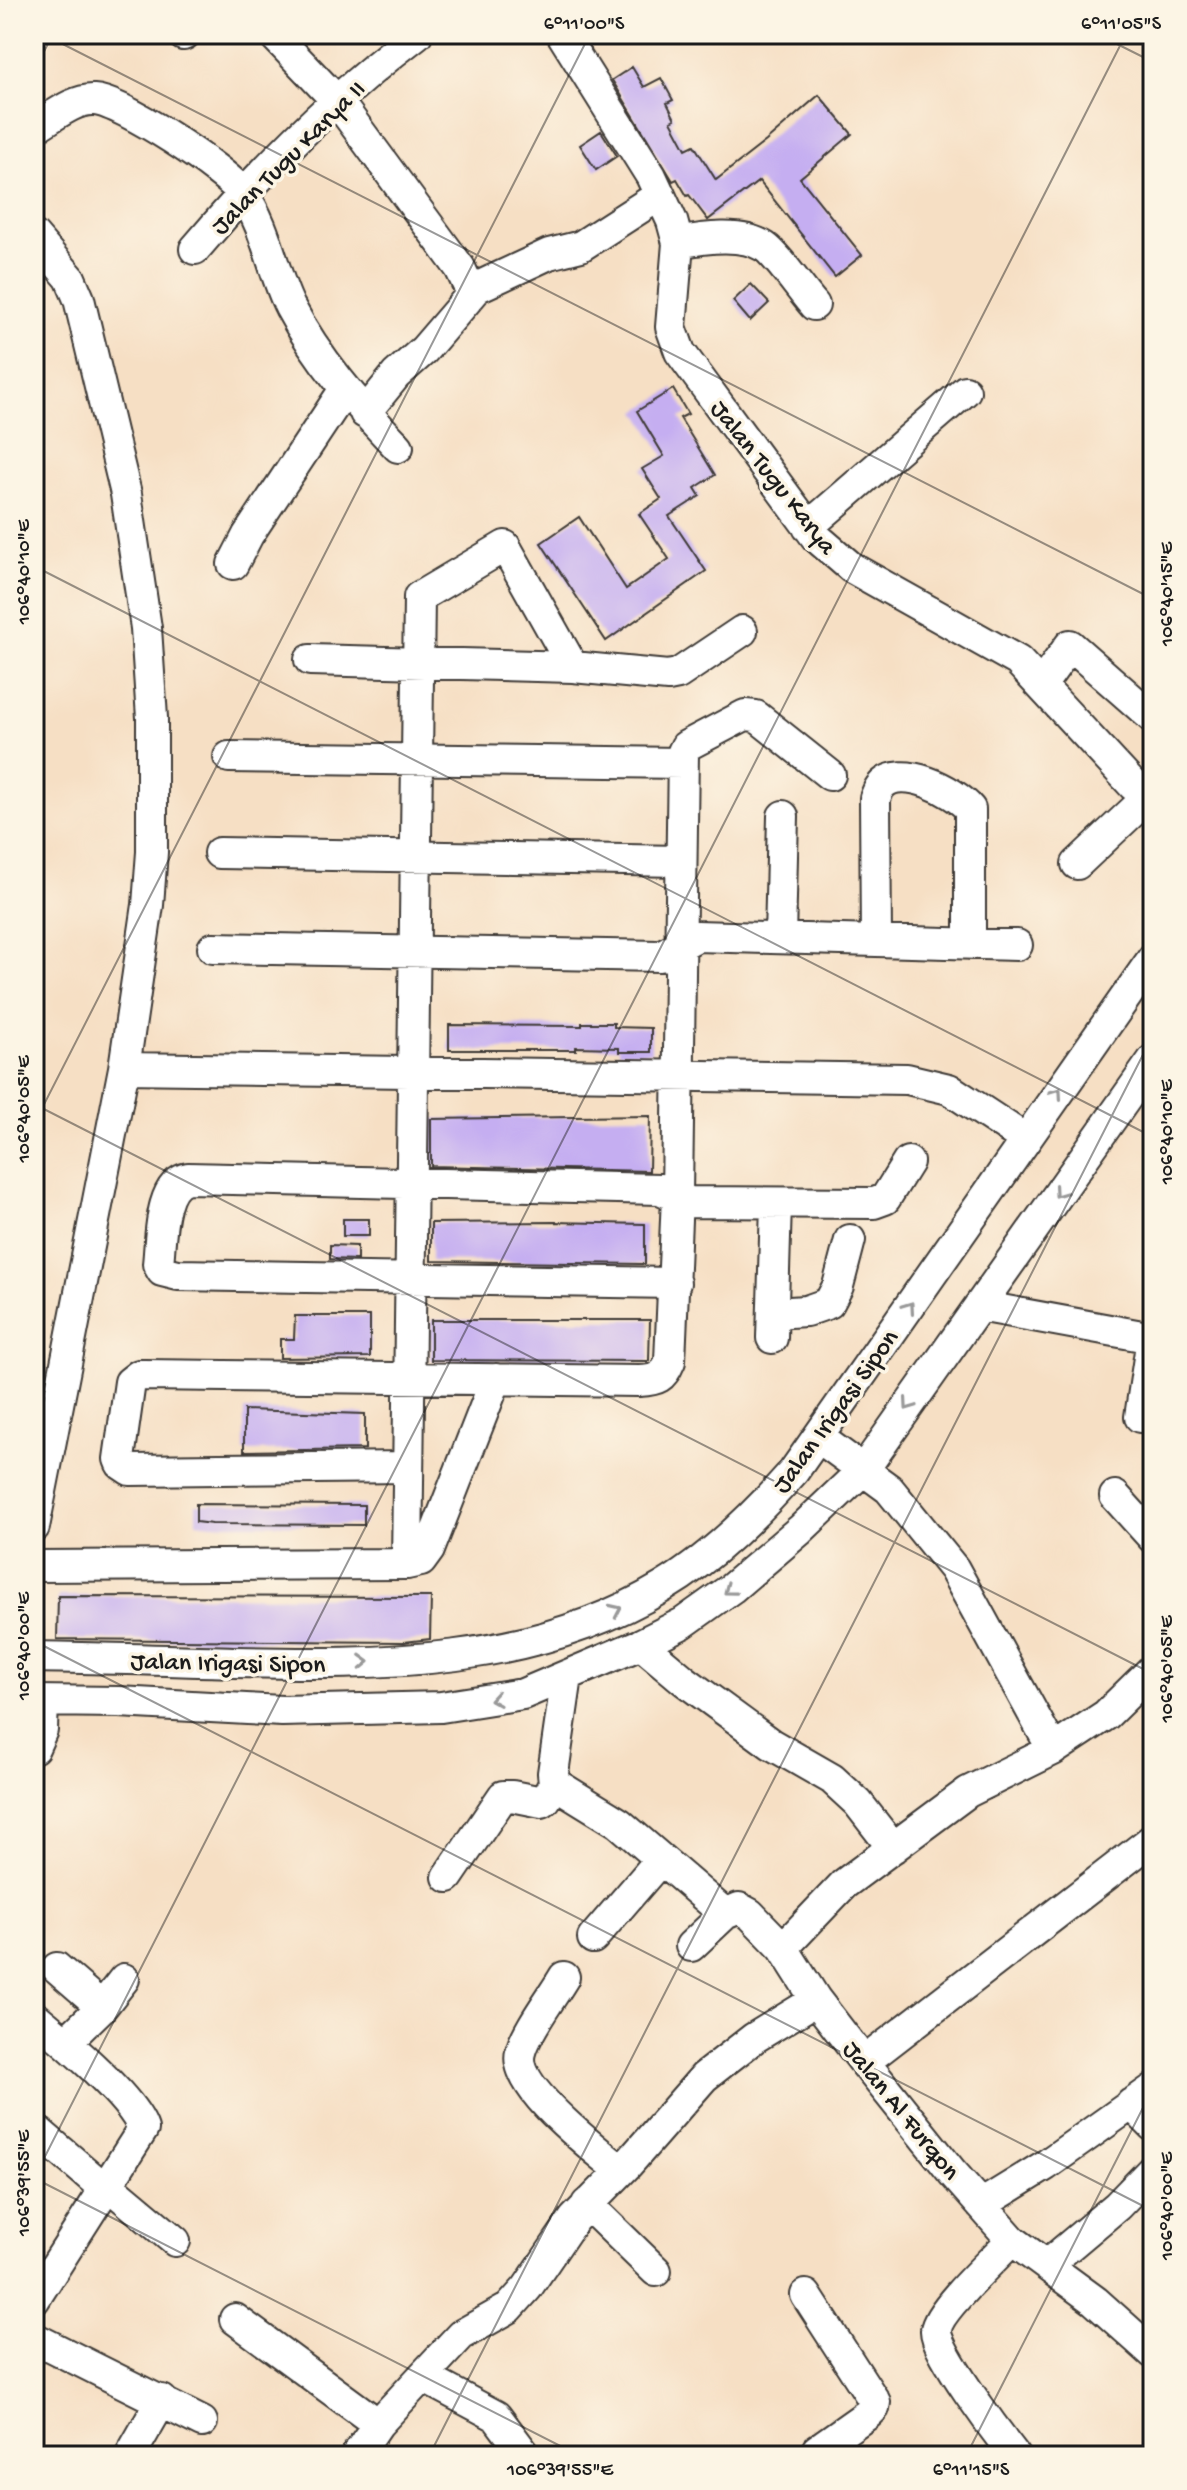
<svg xmlns="http://www.w3.org/2000/svg" width="1187" height="2490" font-family="'Gochi Hand',sans-serif">
<rect width="100%" height="100%" fill="#fcf5e5"/>
<filter id="ink" filterUnits="userSpaceOnUse"><feTurbulence type="fractalNoise" baseFrequency=".0125" numOctaves="2"/><feDisplacementMap in="SourceGraphic" scale="16" xChannelSelector="R" yChannelSelector="G"/><feConvolveMatrix kernelMatrix="1 2 1 2 8 2 1 2 1" color-interpolation-filters="sRGB"/></filter>
<filter id="wash" filterUnits="userSpaceOnUse"><feTurbulence type="fractalNoise" baseFrequency=".006" numOctaves="4" result="noise"/><feDisplacementMap in="SourceGraphic" scale="32" xChannelSelector="R" yChannelSelector="G"/><feGaussianBlur stdDeviation="1.8" result="paint"/><feColorMatrix in="noise" values="0 0 0 0 0 0 0 0 0 0 0 0 0 0 0 0 0 1.4 0 .05"/><feComposite in="paint" operator="in"/></filter>
<g filter="url(#wash)">
<rect width="100%" height="100%" fill="#f6dfc4"/>
<g id="blocks">
<path fill="#c5aef1" d="M632,67L644,87L661,78L673,100L667,103L675,119L671,121L686,149L694,145L716,180L766,141L819,95L852,134L800,178L862,255L835,277L759,181L708,220L689,195L687,196L677,179L673,181L612,80Z
M601,131L617,156L596,170L580,145Z
M751,284L769,303L750,321L733,301Z
M673,389L688,414L680,418L715,475L695,488L700,496L669,516L706,571L606,641L541,543L579,517L626,589L669,559L639,514L661,499L642,469L664,456L637,411Z
M582,1023H614V1027L651,1028V1052H619V1048L576,1047V1050H449V1025L582,1026Z
M650,1116L649,1171L431,1166V1119Z
M343,1219H369V1236H343Z
M554,1222L645,1224V1264L431,1261V1223Z
M330,1245L357,1246V1260L330,1259Z
M295,1316H370V1357L280,1358V1339H294Z
M431,1320H650L649,1361L431,1360Z
M244,1410L365,1414V1449L244,1451Z
M196,1504L364,1505V1525L212,1524L196,1522Z
M58,1596L431,1597L430,1639L404,1642L57,1639Z"/>
</g>
</g>
<g filter="url(#ink)">
<use href="#blocks" fill-opacity="0" stroke="#3d3935" stroke-width="2"/>
<g fill="none" stroke-linecap="round" stroke-linejoin="round">
<g stroke="#3d3935" stroke-width="34">
<path id="minor" d="M273,34L338,102L460,268L467,283L478,287L549,254L581,246L660,195
M562,34L651,176L672,221L678,243L671,327L680,352L816,537L852,568L1018,661L1133,785L1153,802
M183,35L185,34
M34,128C52,118 73,99 94,100C121,101 227,171 243,194C267,227 272,271 290,307C318,360 357,404 398,447
M34,236L70,278L79,299L126,494L146,628L152,718V852L148,905L124,1068L34,1527
M678,243C703,238 742,232 765,247C777,255 803,293 814,305
M195,249C261,171 335,96 417,34
M365,413L396,375L424,350L478,287
M808,527L965,391
M233,564L248,535L345,389
M310,660L573,667L668,676L678,674L742,631
M1042,684L1070,645L1153,718
M229,757L682,763
M219,853L681,861
M1077,864L1147,798
M780,938L783,816
M876,941L875,798C877,794 878,789 881,786C901,763 955,791 970,809V944
M213,948L660,956L697,936L1017,945
M124,1068L907,1079L949,1089L1025,1139
M675,1283L178,1275L162,1271L158,1264C161,1240 159,1183 188,1178L660,1189L689,1202L874,1203L885,1199L908,1162
M979,1306L1153,1338
M773,1313L806,1311L829,1303L838,1286L850,1240
M772,1338L776,1204
M1140,1417L1152,1338
M818,1437L889,1489L954,1569L1053,1750
M408,1467L130,1470L121,1464L119,1459L130,1382L139,1375H144L639,1381C658,1380 663,1378 670,1361L677,1196L683,752L686,746L745,715L756,716L830,775
M1115,1496L1153,1538
M407,1564L419,597L505,546L573,667
M34,1566L407,1564L421,1561L429,1550L496,1379
M641,1644L685,1681L771,1744L832,1779L858,1803L893,1848
M34,1657C101,1658 167,1660 234,1662C381,1665 532,1666 663,1587C713,1557 756,1514 794,1471L1153,958
M567,1676L553,1773L554,1783L619,1823L725,1914
M34,1701L119,1702L282,1711L441,1707L523,1694L641,1644L683,1623L732,1588L800,1530L864,1469L1153,1060
M34,1748L42,1730L43,1701
M448,1877L503,1796H512L542,1802L546,1799L554,1783
M593,1938L661,1859
M691,1946L725,1914L739,1908L750,1914L783,1948L816,2000L864,2062L952,2172L1012,2240L1095,2301L1153,2353
M783,1948L844,1884L968,1792L1053,1750L1106,1715L1153,1669
M57,1968L102,2007
M564,1977C553,1996 526,2031 521,2052C511,2087 596,2149 621,2171
M34,2016C61,2038 133,2098 143,2129L34,2300
M66,2042L102,2007L124,1979
M864,2062L1153,1839
M1131,2104L1153,2126
M34,2128L105,2189
M107,2184L175,2241
M587,2204L656,2271
M981,2205L1046,2165L1153,2089
M1012,2240C996,2257 938,2310 936,2330C933,2348 1001,2438 1015,2456
M1048,2264L1117,2206L1153,2169
M806,2295L875,2402L874,2408L868,2414L817,2450L814,2456
M235,2319L378,2424
M34,2338L202,2422
M423,2377L496,2416L526,2456
M130,2456L162,2400
M356,2456L378,2424L461,2335L509,2308L527,2288L574,2219L628,2164L704,2077L754,2038L816,2000"/>
</g>
<use href="#minor" stroke="#fff" stroke-width="30"/>
</g>
<defs><path id="oneway-chevron" d="M-2-3.5L2.5 0L-2 3.5" fill="none" stroke-width="1.6" stroke-linecap="round" stroke-linejoin="round" transform="scale(2)"/></defs>
<g stroke="#999">
<use href="#oneway-chevron" transform="translate(1057 1093) rotate(-55)"/>
<use href="#oneway-chevron" transform="translate(1059 1192) rotate(125)"/>
<use href="#oneway-chevron" transform="translate(909 1307) rotate(-55)"/>
<use href="#oneway-chevron" transform="translate(909 1405) rotate(125)"/>
<use href="#oneway-chevron" transform="translate(729 1590) rotate(143)"/>
<use href="#oneway-chevron" transform="translate(616 1610) rotate(-25)"/>
<use href="#oneway-chevron" transform="translate(364 1662) rotate(-2)"/>
<use href="#oneway-chevron" transform="translate(495 1699) rotate(171)"/>
</g>
</g>
<path fill="none" stroke="#1c1c1c" stroke-width="2" stroke-opacity="0.45" d="M43,34L1153,599M1097,34L1153,62M34,71L53,34M34,566L1153,1137M34,1104L1153,1674M34,1124L590,34M34,1641L1153,2211M34,2178L580,2456M34,2178L1126,34M429,2456L1153,1035M966,2456L1153,2088"/>
<g text-anchor="middle" stroke-width="7" stroke-linejoin="round" paint-order="stroke">
<g font-size="26" fill="#1c1c1c" stroke="#fcf5e5">
<text transform="translate(287 156) rotate(-45)" y="9">Jalan Tugu Karya II</text>
<text transform="translate(775 476) rotate(52)" y="9">Jalan Tugu Karya</text>
<text transform="translate(834 1410) rotate(-54)" y="9">Jalan Irigasi Sipon</text>
<text transform="translate(228 1661) rotate(1)" y="9">Jalan Irigasi Sipon</text>
<text transform="translate(903 2109) rotate(51)" y="9">Jalan Al Furqon</text>
</g>
</g>
<rect width="1187" height="2490" fill="none" stroke="#fcf5e5" stroke-width="88"/>
<rect x="44" y="44" width="1099" height="2402" fill="none" stroke="#1c1c1c" stroke-width="3"/>
<g font-size="20" text-anchor="middle" fill="#1c1c1c">
<text x="584" y="29">6°11'00"S</text>
<text x="1121" y="29">6°11'05"S</text>
<text transform="translate(22 572) rotate(-90)" y="7">106°40'10"E</text>
<text transform="translate(1165 594) rotate(-90)" y="7">106°40'15"E</text>
<text transform="translate(22 1109) rotate(-90)" y="7">106°40'05"E</text>
<text transform="translate(1165 1132) rotate(-90)" y="7">106°40'10"E</text>
<text transform="translate(22 1646) rotate(-90)" y="7">106°40'00"E</text>
<text transform="translate(1165 1669) rotate(-90)" y="7">106°40'05"E</text>
<text transform="translate(22 2183) rotate(-90)" y="7">106°39'55"E</text>
<text transform="translate(1165 2206) rotate(-90)" y="7">106°40'00"E</text>
<text x="560" y="2475">106°39'55"E</text>
<text x="971" y="2475">6°11'15"S</text>
</g>
</svg>
